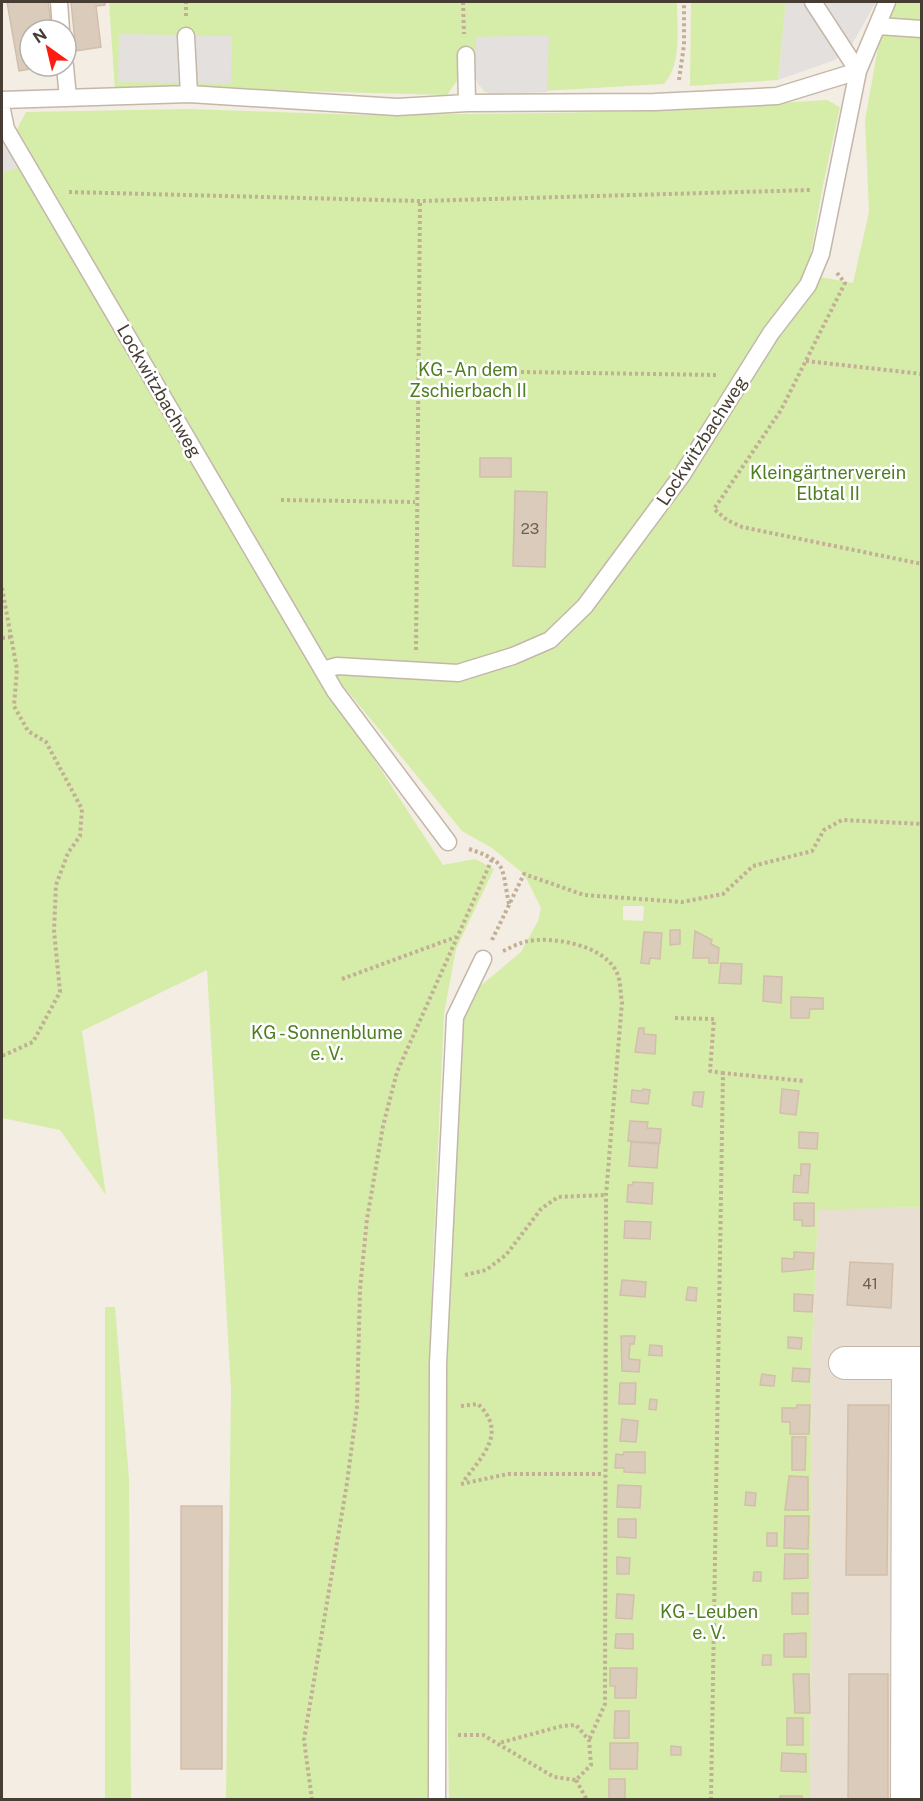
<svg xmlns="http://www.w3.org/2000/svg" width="923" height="1801" font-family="'Public Sans',sans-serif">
<rect width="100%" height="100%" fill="#f4ede4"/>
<path fill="#e8dfd2" d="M921,1207V1799L810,1800L812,1346L818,1209Z"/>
<path fill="#d5eda8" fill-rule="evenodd" d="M109,2H677C677,26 682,65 664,84L492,94L484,91L476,78H459L447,95L229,89L115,91Z
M691,2H786L778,80L690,86Z
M897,2H921V1207L818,1210L812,1346L810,1799H449L443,1403L450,1306L458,1021L473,992L521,952L538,921L541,908L524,874L492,848L462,831L341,683L321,654L257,549L17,129L26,112L188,109L365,115L545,113L653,111L827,100L840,107L822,190L810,259L804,274L853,283L869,212L865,120L879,42ZM623,906H644L643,921L623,920Z
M24,165L314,667L443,865L475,859L494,869L456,949L444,1014L432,1280L431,1667L428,1799H226L231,1390L207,970L82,1031L106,1195L60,1130L2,1118V173Z
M105,1307H115L129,1479L131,1799H105Z"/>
<path fill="#e4e0dd" d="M786,2H876L851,46L835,60L778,80Z
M119,34L232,36L231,84L118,82Z
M549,35L547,92L492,94L479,86L476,78V37Z
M2,128L24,165L2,173Z"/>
<path fill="#dacbbb" stroke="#d2bfab" stroke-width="1.5" d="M7,2H48L52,30H30V66H36V68L19,71Z
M71,2H105V5L96,6L101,47L76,51Z
M480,458H511V477H480Z
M515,491L547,492L545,567L513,566Z
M670,930H680V944L670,945Z
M695,931L712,940L711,944L719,948L718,963H709V958H693Z
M644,932L662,933L660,959L650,958L649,964L641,963Z
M721,963L742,964L741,984L719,983Z
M764,976L782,977L781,1003L763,1001Z
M791,997L823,998V1009H810L809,1018H791Z
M639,1028H644V1034L656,1035L655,1054L635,1052Z
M643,1089L650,1090L648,1104L631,1102L632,1090L642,1091Z
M782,1089L799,1091L796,1115L780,1113Z
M694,1092H704L702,1107L692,1105Z
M630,1121L648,1122L647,1128L661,1129L660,1143L628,1141Z
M799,1132L818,1133L817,1149L799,1148Z
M631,1142L659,1144L657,1168L629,1166Z
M801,1164H810L808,1193L793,1192L794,1175L801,1176Z
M633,1182L653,1183L652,1204L627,1202L628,1185H632Z
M794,1203H814V1226H802V1220H794Z
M625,1221L651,1222L650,1239L624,1238Z
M794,1252L814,1253L813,1269L782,1272V1258L794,1259Z
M850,1262L893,1264L891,1308L847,1305Z
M622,1280L646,1282L645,1297L620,1295Z
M688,1287L697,1288L696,1301L686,1300Z
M794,1294L813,1295L812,1312L794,1311Z
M621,1336H635L634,1344H630L629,1359L640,1360L639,1372L622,1371Z
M788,1337L802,1338L801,1349L788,1348Z
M650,1345L662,1346V1356L649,1355Z
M793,1368L810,1369L809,1382L792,1381Z
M762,1374L775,1376L774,1386L760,1385Z
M620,1383H636L635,1404H619Z
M650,1399L657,1400L656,1410L649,1409Z
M797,1405H810L809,1434H790V1422H782V1408H797Z
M848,1405H889L887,1575H846Z
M622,1419L638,1421L636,1442L620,1441Z
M792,1437H806L805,1470H792Z
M624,1452H645V1473L624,1472V1468H615L616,1454L623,1455Z
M789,1476L808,1477V1510H785Z
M618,1485L641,1486L640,1508L617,1507Z
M746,1492L756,1493L755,1506L745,1505Z
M181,1506H222V1769H181Z
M785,1516H809L808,1549L784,1548Z
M618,1519H636V1538L618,1537Z
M767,1533H777V1546H767Z
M785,1554H808V1578L784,1579Z
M617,1557L630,1558L629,1574H617Z
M754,1572H761V1581H753Z
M792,1593H808V1614H792Z
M617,1594L634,1595L632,1619L616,1618Z
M806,1633V1657H784V1634Z
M616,1634H633V1649L615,1648Z
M763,1655H771V1665H762Z
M610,1668H637L636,1698H615V1686H610Z
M793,1674H809L810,1713H795Z
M849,1674H888V1800H848Z
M615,1711H629V1738H614Z
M787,1718H803V1745H787Z
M610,1743H638L637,1769H610Z
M671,1746L681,1747V1755H671Z
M782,1753L806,1754V1772L781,1771Z
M609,1779H625V1800H609Z
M780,1796H802V1800H780Z"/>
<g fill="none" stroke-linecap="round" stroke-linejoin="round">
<g stroke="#c3b7a9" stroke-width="19">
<path id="service" d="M59,2L61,30
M878,26L922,29
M186,36L189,94
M466,55L467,103
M65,66L68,98
M2,100L189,94L397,107L467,103L655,102L777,96L858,71L813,2
M2,110L6,129L335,691L448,842
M323,670L337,666L458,673L513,656L550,640L585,606L682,475L771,333L808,285L821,254L858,71L887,2
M437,1800L438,1364L455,1017L483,959"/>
</g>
<g stroke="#c3b7a9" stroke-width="34">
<path id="minor" d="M845,1363H922
M907,1800L908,1363"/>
</g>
<path stroke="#c3ae96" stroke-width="4" stroke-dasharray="3 3" stroke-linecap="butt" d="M463,2L464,34
M186,16V2
M679,80L684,45V2
M69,192L420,201L811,190
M837,273L845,283L781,410L714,509L727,520L742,527L922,564
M806,361L922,374
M521,372L718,375
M281,500L415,502
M2,588L17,669L14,706L28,731L46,742L82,809L80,836L68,853L56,885L54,930L60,992L33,1042L2,1056
M2,638L11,637
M416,650L420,201
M469,849C508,862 501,866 509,904
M492,940L524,874L584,895L682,902L723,894L753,866L812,851L824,830L842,820L922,824
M503,951C510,948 517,944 524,942C551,935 603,945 616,971C621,979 620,993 622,1002L606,1195L605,1704L589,1740
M342,979L456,937
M675,1018L714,1019L710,1071L723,1073
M465,1275L486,1270L506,1255L541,1209L558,1197L606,1195
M461,1406L478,1404C508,1433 482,1456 463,1482
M461,1484L508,1474H604
M458,1735H483L554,1777L576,1780L591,1765L589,1740L576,1725L562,1726L499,1743
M576,1780L587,1800
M312,1800L304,1740L347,1483L357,1407L360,1289L367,1219L383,1126L397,1072L493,857
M711,1800L723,1073L804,1081"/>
<use href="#service" stroke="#fff" stroke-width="16"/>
<use href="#minor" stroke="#fff" stroke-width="32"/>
</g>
<g text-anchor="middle" stroke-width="5" stroke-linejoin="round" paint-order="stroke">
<g font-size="15" fill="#6c6055">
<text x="530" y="534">23</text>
<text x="870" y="1289">41</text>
</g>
<g font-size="18" fill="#4e7e21" stroke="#fff">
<text x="468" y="376">KG - An dem<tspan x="468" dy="21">Zschierbach II</tspan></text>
<text x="828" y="479">Kleingärtnerverein<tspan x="828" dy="21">Elbtal II</tspan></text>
<text x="327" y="1039">KG - Sonnenblume<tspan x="327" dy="21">e. V.</tspan></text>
<text x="709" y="1618">KG - Leuben<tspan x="709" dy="21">e. V.</tspan></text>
</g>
<g font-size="18" fill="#473d33" stroke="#fff">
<text transform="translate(159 391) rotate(60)" y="6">Lockwitzbachweg</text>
<text transform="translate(702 441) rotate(-57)" y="6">Lockwitzbachweg</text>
</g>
</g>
<rect width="923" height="1801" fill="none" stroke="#473d33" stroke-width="6"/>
<g transform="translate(48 48) rotate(326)"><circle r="28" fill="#ffffff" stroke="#b5b1ad" stroke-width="1.5"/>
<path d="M0-4.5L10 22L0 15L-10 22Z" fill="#ff1b10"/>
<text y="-9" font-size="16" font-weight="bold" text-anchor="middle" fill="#473d33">N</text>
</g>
</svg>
